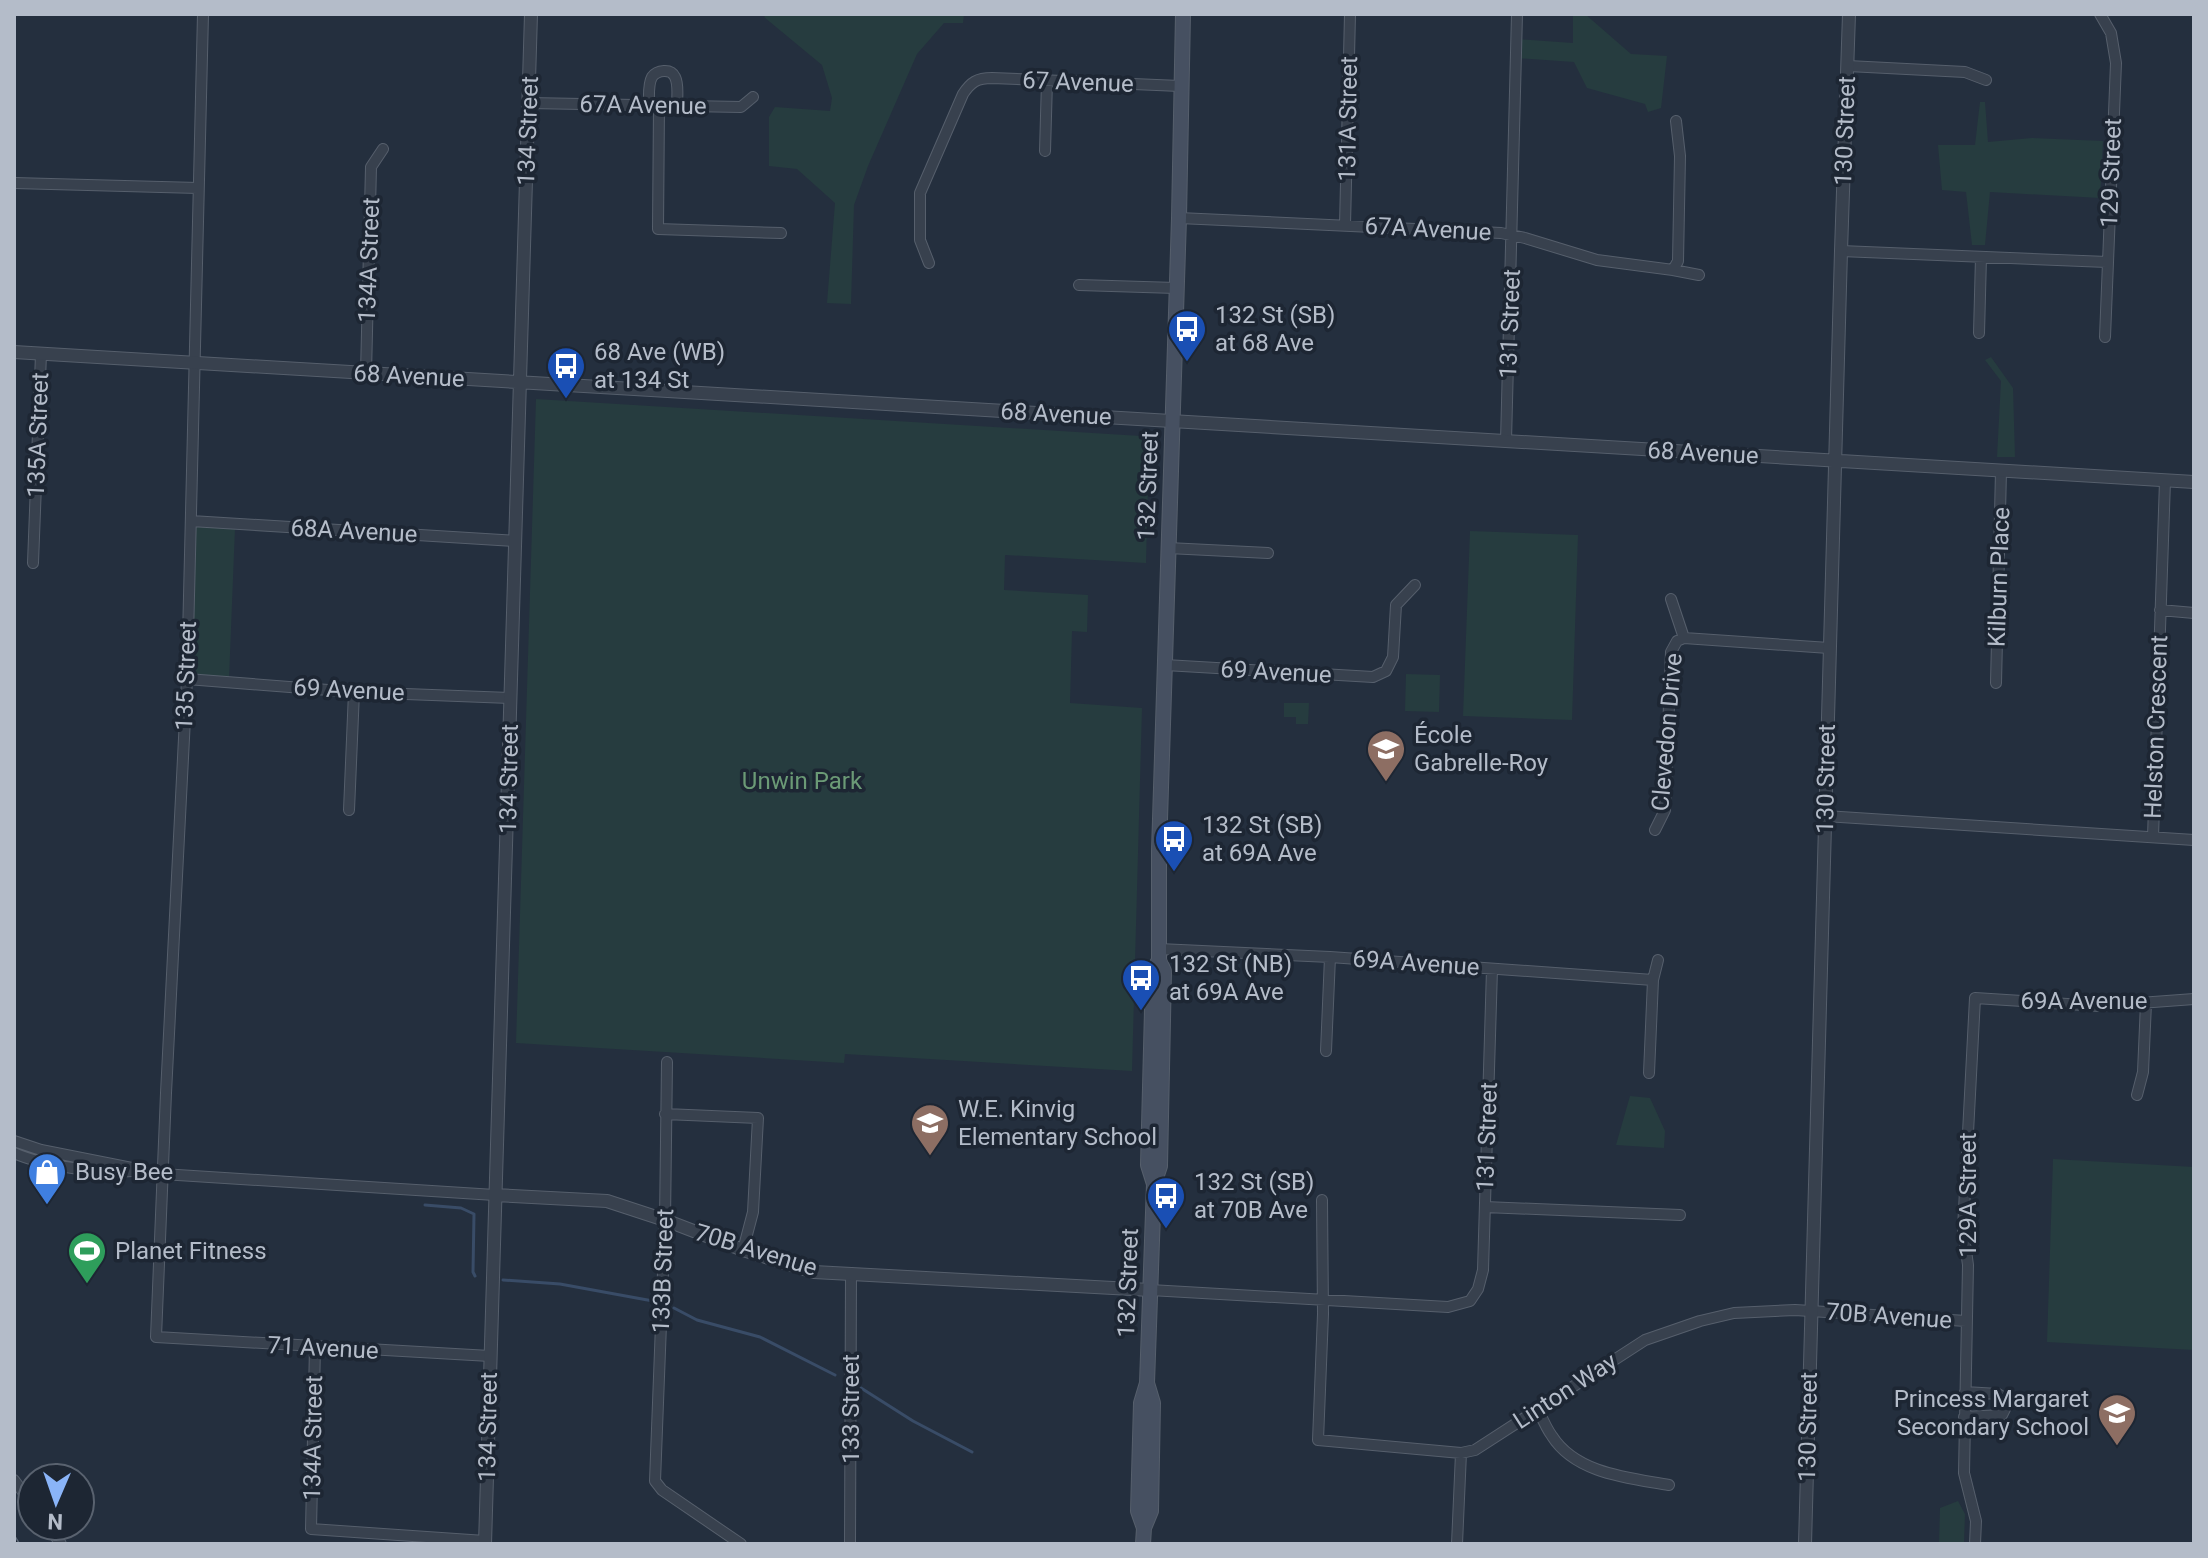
<svg xmlns="http://www.w3.org/2000/svg" width="2208" height="1558" font-family="Roboto,sans-serif">
<rect width="100%" height="100%" fill="#242f3e"/>
<path fill="#263c3f" d="M767,14H964L963,23H944L917,54L868,166L854,205L851,304L827,303L835,203L797,169L769,166V117L775,107L830,111L832,98L822,65L764,17Z
M1573,14H1585L1631,54L1667,56L1661,108L1648,112L1645,104L1587,88L1574,62L1516,58V39L1573,43Z
M1980,102H1985L1988,142L2032,138L2103,141L2100,198L1990,192L1985,245H1972L1966,192L1942,190L1938,145H1975Z
M1991,357L2013,388L2015,457H1997L2001,381L1985,360Z
M536,399L1141,436L1149,445L1146,563L1005,555L1004,590L1088,595L1087,632L1072,631L1070,703L1142,708L1132,1071L845,1054L844,1063L516,1043Z
M196,525L235,528L229,679L191,676Z
M1470,531L1578,535L1572,720L1463,716Z
M1406,674L1440,675L1439,712L1405,711Z
M1284,703H1309L1308,724H1296V717H1284Z
M1630,1096L1650,1098L1665,1131L1664,1148L1616,1145Z
M2053,1159L2194,1167V1350L2047,1342Z
M1958,1501L1965,1514L1964,1544H1939L1940,1508Z"/>
<g fill="none" stroke-linecap="round" stroke-linejoin="round">
<path stroke="#394c67" stroke-width="3" d="M425,1205L461,1208L474,1214L473,1272L475,1276
M503,1280L560,1284L653,1301
M674,1308L697,1320L760,1337L835,1375
M861,1388L913,1421L972,1452"/>
<g stroke="#565f6c" stroke-width="12">
<path id="minor" d="M203,14L187,679L166,1093L156,1337L490,1356
M2100,14L2111,33L2116,63L2105,337
M1848,66L1965,72L1986,80
M529,103L741,107L753,97
M649,104C649,96 648,84 652,77C657,70 671,68 675,77C679,85 677,97 677,105
M659,105L658,229L781,233
M1045,151L1047,81
M14,183L198,188
M1179,218L1501,233L1525,238L1597,260L1673,270L1678,261L1680,156L1676,121
M1345,225L1350,14
M1841,251L2107,262
M929,263L920,240V193L963,94C971,82 977,78 992,78L1180,86
M1673,270L1699,275
M1079,285L1176,288
M1979,333L1981,257
M366,373L371,167L383,149
M1506,441L1517,14
M191,521L516,541
M1168,548L1268,553
M33,563L41,354
M2160,610L2194,613
M1684,638L1829,648
M1165,665L1373,677L1386,671L1393,657L1396,605L1415,585
M187,679L354,692L510,698
M1996,683L2001,471
M349,810L354,692
M1825,816L2194,840
M1655,830L1665,810L1671,652L1677,641L1684,638L1671,599
M2153,837L2165,481
M1159,949L1330,957L1653,980L1658,960
M1326,1051L1330,957
M667,1062L665,1220L655,1481L662,1490L741,1544
M1649,1073L1653,980
M2137,1095L2143,1072L2146,1003
M665,1114L758,1118L753,1212L743,1250
M14,1141L41,1150L162,1174L495,1195
M14,1153C43,1166 101,1174 132,1171
M1322,1200L1323,1314L1318,1440L1461,1453L1475,1450L1645,1340L1700,1321L1734,1313L1795,1310L1966,1321
M1485,1207L1680,1215
M1150,1290L1448,1307L1470,1301L1478,1289L1483,1270L1492,969
M315,1347L311,1529L485,1541
M1538,1409C1542,1418 1546,1428 1552,1436C1576,1474 1630,1478 1669,1485
M1964,1417L2002,1415L2005,1409L2004,1398L1998,1394L1965,1392
M14,1480L32,1504
M48,1526L61,1544
M850,1544L851,1273
M1457,1544L1461,1453
M1975,1544L1976,1521L1964,1473L1968,1265L1963,1229L1975,998L2099,1006L2194,999"/>
</g>
<g stroke="#565f6c" stroke-width="14">
<path id="tertiary" d="M14,352L2194,482
M495,1195L607,1201L665,1220L743,1250L814,1272L1150,1290
M485,1544L531,14
M1805,1544L1841,251L1849,14"/>
</g>
<g stroke="#565f6c" stroke-width="16">
<path id="secondary" d="M1154,1184L1148,1165L1153,971L1159,960V851L1179,218L1183,14
M1144,1528L1138,1511L1141,1403L1147,1383L1154,1184L1160,1166L1164,971L1159,960
M1143,1544L1144,1528L1151,1511L1153,1403L1147,1383"/>
</g>
<use href="#minor" stroke="#38414e" stroke-width="10"/>
<use href="#tertiary" stroke="#38414e" stroke-width="12"/>
<use href="#secondary" stroke="#465061" stroke-width="14"/>
<g stroke="#5a6575" stroke-width="6">
<path id="rail" d="M14,1539L17,1544"/>
</g>
<use href="#rail" stroke="#1d2633" stroke-width="3" stroke-dasharray="9" stroke-linecap="butt"/>
</g>
<defs>
<g id="bus-pin" transform="scale(2)"><path d="M0 17L-7.5 6A9.5 9.5 0 1 1 7.5 6Z" fill="#1a4fb4" stroke="#1d2633"/><path d="M-5-6H5V4H4V6H2V4H-2V6H-4V4H-5ZM-3.5-4V0h7V-4ZM-3.5 1.2v1.5H-2V1.2ZM2 1.2v1.5H3.5V1.2Z" fill="#fff"/></g>
<g id="school-pin" transform="scale(2)"><path d="M0 17L-7.5 6A9.5 9.5 0 1 1 7.5 6Z" fill="#8d6e63" stroke="#1d2633"/><path d="M0-5L7-2L0 1L-7-2ZM-4 1L0 2.5L4 1V4Q0 6-4 4Z" fill="#fff"/></g>
<g id="shop-pin" transform="scale(2)"><path d="M0 17L-7.5 6A9.5 9.5 0 1 1 7.5 6Z" fill="#3f7fe0" stroke="#1d2633"/><path d="M-5-2.5h2.3a2.7 3.5 0 0 1 5.4 0H5L5.5 6h-11ZM-1.5-2.5h3a1.5 2.3 0 0 0-3 0Z" fill="#fff"/></g>
<g id="stadium-pin" transform="scale(2)"><path d="M0 17L-7.5 6A9.5 9.5 0 1 1 7.5 6Z" fill="#2e9e5b" stroke="#1d2633"/><path d="M0-5a6.5 5 0 1 0 0 10a6.5 5 0 1 0 0-10ZM-3.5-1.8h7v3.6h-7Z" fill="#fff"/></g>
</defs>
<g fill-rule="evenodd">
<use href="#bus-pin" x="1187" y="329"/>
<use href="#bus-pin" x="566" y="366"/>
<use href="#school-pin" x="1386" y="749"/>
<use href="#bus-pin" x="1174" y="839"/>
<use href="#bus-pin" x="1141" y="978"/>
<use href="#school-pin" x="930" y="1123"/>
<use href="#shop-pin" x="47" y="1172"/>
<use href="#bus-pin" x="1166" y="1196"/>
<use href="#stadium-pin" x="87" y="1251"/>
<use href="#school-pin" x="2117" y="1413"/>
</g>
<g text-anchor="middle" stroke-width="7" stroke-linejoin="round" paint-order="stroke">
<g font-size="24" fill="#b4bcc9" stroke="#1d2633">
<text transform="translate(1078 82) rotate(2)" y="8">67 Avenue</text>
<text transform="translate(643 105) rotate(1)" y="8">67A Avenue</text>
<text transform="translate(1348 119) rotate(-89)" y="8">131A Street</text>
<text transform="translate(528 131) rotate(-88)" y="8">134 Street</text>
<text transform="translate(1845 131) rotate(-88)" y="8">130 Street</text>
<text transform="translate(2111 173) rotate(-88)" y="8">129 Street</text>
<text transform="translate(1428 229) rotate(3)" y="8">67A Avenue</text>
<text transform="translate(369 260) rotate(-88)" y="8">134A Street</text>
<text transform="translate(1510 324) rotate(-88)" y="8">131 Street</text>
<text transform="translate(409 376) rotate(3)" y="8">68 Avenue</text>
<text transform="translate(1056 414) rotate(3)" y="8">68 Avenue</text>
<text transform="translate(38 435) rotate(-88)" y="8">135A Street</text>
<text transform="translate(1703 453) rotate(3)" y="8">68 Avenue</text>
<text transform="translate(1148 486) rotate(-88)" y="8">132 Street</text>
<text transform="translate(354 531) rotate(3)" y="8">68A Avenue</text>
<text transform="translate(1999 577) rotate(-88)" y="8">Kilburn Place</text>
<text transform="translate(1276 672) rotate(3)" y="8">69 Avenue</text>
<text transform="translate(186 676) rotate(-88)" y="8">135 Street</text>
<text transform="translate(349 690) rotate(3)" y="8">69 Avenue</text>
<text transform="translate(2156 727) rotate(-88)" y="8">Helston Crescent</text>
<text transform="translate(1667 732) rotate(-85)" y="8">Clevedon Drive</text>
<text transform="translate(509 779) rotate(-89)" y="8">134 Street</text>
<text transform="translate(1826 779) rotate(-89)" y="8">130 Street</text>
<text transform="translate(1416 963) rotate(4)" y="8">69A Avenue</text>
<text x="2084" y="1009">69A Avenue</text>
<text transform="translate(1487 1137) rotate(-88)" y="8">131 Street</text>
<text transform="translate(1968 1195) rotate(-90)" y="8">129A Street</text>
<text transform="translate(756 1250) rotate(17)" y="8">70B Avenue</text>
<text transform="translate(663 1271) rotate(-88)" y="8">133B Street</text>
<text transform="translate(1128 1283) rotate(-88)" y="8">132 Street</text>
<text transform="translate(1889 1316) rotate(4)" y="8">70B Avenue</text>
<text transform="translate(323 1348) rotate(3)" y="8">71 Avenue</text>
<text transform="translate(1565 1391) rotate(-33)" y="8">Linton Way</text>
<text transform="translate(851 1409) rotate(-90)" y="8">133 Street</text>
<text transform="translate(488 1427) rotate(-89)" y="8">134 Street</text>
<text transform="translate(1808 1427) rotate(-89)" y="8">130 Street</text>
<text transform="translate(313 1438) rotate(-89)" y="8">134A Street</text>
</g>
<g font-size="24" fill="#b4bcc9" stroke="#1d2633" text-anchor="start">
<text x="1215" y="323">132 St (SB)<tspan x="1215" dy="28">at 68 Ave</tspan></text>
<text x="594" y="360">68 Ave (WB)<tspan x="594" dy="28">at 134 St</tspan></text>
<text x="1414" y="743">École<tspan x="1414" dy="28">Gabrelle-Roy</tspan></text>
<text x="1202" y="833">132 St (SB)<tspan x="1202" dy="28">at 69A Ave</tspan></text>
<text x="1169" y="972">132 St (NB)<tspan x="1169" dy="28">at 69A Ave</tspan></text>
<text x="958" y="1117">W.E. Kinvig<tspan x="958" dy="28">Elementary School</tspan></text>
<text x="75" y="1180">Busy Bee</text>
<text x="1194" y="1190">132 St (SB)<tspan x="1194" dy="28">at 70B Ave</tspan></text>
<text x="115" y="1259">Planet Fitness</text>
<text x="2089" y="1407" text-anchor="end">Princess Margaret<tspan x="2089" dy="28">Secondary School</tspan></text>
</g>
<g font-size="24" fill="#6b9a76" stroke="#1d2633">
<text x="802" y="789">Unwin Park</text>
</g>
</g>
<rect width="2208" height="1558" fill="none" stroke="#b4bcc9" stroke-width="32"/>
<g transform="translate(56 1502) rotate(182)"><circle r="38" fill="#1d2633" stroke="#59626f" stroke-width="2"/>
<path d="M0-6L14 30L0 20L-14 30Z" fill="#8ab4f8"/>
<text y="-12" font-size="22" font-weight="bold" text-anchor="middle" fill="#b4bcc9">N</text>
</g>
</svg>
